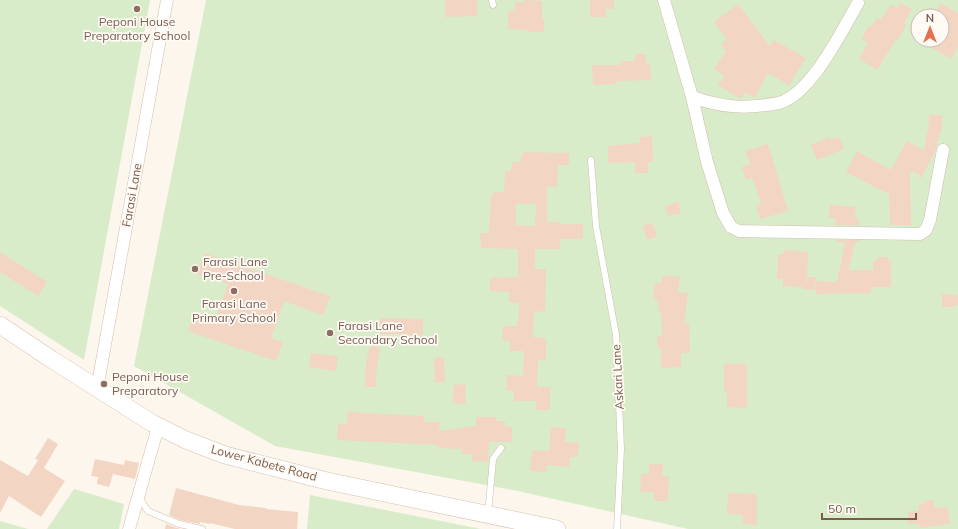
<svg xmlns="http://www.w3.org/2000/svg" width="958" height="529" font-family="Mulish,sans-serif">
<rect width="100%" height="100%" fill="#fdf6ec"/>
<path fill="#d8ecc9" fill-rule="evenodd" d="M0,0H150L84,360L0,306Z
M206,0H958V529H688L518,491L275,446L134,366ZM918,16H942V40H918Z
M74,489L124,504L119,529H47Z
M310,495L481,529H307Z
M0,521L28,529H0Z"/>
<path fill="#f3d5c3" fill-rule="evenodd" d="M445,0H477V16L445,17Z
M525,0L542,1V20H544V32H527V30L508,29V11H515V2H525Z
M590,0H614V9H606V17H590Z
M900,3L912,9L904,23L906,25L898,40L896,39L877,70L859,59L868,43L861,39L869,26L871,27L877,18L881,20L890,5L897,8Z
M941,3L958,13V47L951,59L918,40H942V31L946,23L942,21V16H934Z
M738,4L770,46L774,40L806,58L789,85L768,73L755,98L745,93L741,99L718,85L724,76L714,69L726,51L721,44L727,39L714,22Z
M635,54H646V63H650L651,80L617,81V84L593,85L592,65H620V61H635Z
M930,114L943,116L941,131L934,154L921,178L919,177L920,175L910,170L911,225H890L889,194L846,172L857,151L891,170L907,141L924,150L929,125H928Z
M652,136L653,162H648V173H635V162L608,163V146L640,143V137Z
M829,137L830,140L839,137L844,149L817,160L811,145Z
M768,144L788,211L760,219L756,206L761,204L753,178L746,180L742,167L750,164L745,151Z
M525,152L569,153V165H558L557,187H547V222H560V224H583V239H560V249H535V269H546L545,312L534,311L533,337L546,338V360H538L537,387H550V410H536V401H514V391L506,390L507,375L523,376L524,351H510V341H502L503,326H518L519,303L509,302V292L490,291V278L518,277V249L481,248L480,233H489L491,195H494V192H504L505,171H511L512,162H521V155ZM516,204H536L535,226L516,225Z
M678,202L681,213L668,216L665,206Z
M830,205L856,207L855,219H859V225H835L836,219L829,218Z
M653,223L657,237L647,240L643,226Z
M837,240H859V242H855L849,270H873V261H877V257H888V261H891V287H871V293L816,294V281L837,282L845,242H837Z
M784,250L808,252L807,277H816L815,290L803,289V287L783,286V279H777L778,254H784Z
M0,252L47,282L38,296L0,272Z
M204,253L330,296L323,315L284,301L271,338L283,342L276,361L188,331L193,316L214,323L228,284L197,274Z
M663,275L680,277L678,292L688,293L684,324L689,323L690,353H681V367L661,368V348L658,349L657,336H662L661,311H658L659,301L653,300L655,282L662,283Z
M942,294L958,295V305H954V307H942Z
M380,318L423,319V335L380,334Z
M375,345L380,349L376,374V387H365V371L369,348Z
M311,353L338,356L336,371L309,367Z
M444,357L445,382L435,383L434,358Z
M724,364H747V408L727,407V391H724Z
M454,384L466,385L465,404L452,403Z
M348,412L424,416L423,422H440L439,431L476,426V417H496V421H505V427H512V442H489L488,462L472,461V454H462V449L439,448V445L337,440L338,424H347Z
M551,427L566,428L565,442L579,443L578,457H570L569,467L547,465L546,472L530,471L532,450L549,451Z
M48,438L58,444L44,468L65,481L41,517L9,496L0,513V460L28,476L38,460L35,459Z
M95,459L124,465L125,460L139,463L135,479L113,474L109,487L97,484L98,477L91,476Z
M649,464H663L662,476H669L668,501H654V492H640L641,474H649Z
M176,488L239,505L266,508V509L298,512L297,529H235L210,523V524L200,522V524L180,520L169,515Z
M728,493L757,494V525L743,524V515L727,514Z
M934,500L935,508L947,507L950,524L920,528L919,524H908V512L919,511L918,505L925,504L924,501Z
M166,524L177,528L181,529H165Z"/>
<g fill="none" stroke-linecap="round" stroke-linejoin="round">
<g stroke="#d1beb0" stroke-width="7">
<path id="service" d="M492,0L493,5
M591,160L596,226L616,335L621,449L617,529
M138,496L148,511L179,524L202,529
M488,514L493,459L501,448"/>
</g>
<g stroke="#d1beb0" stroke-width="13">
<path id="minor" d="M664,0L692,97C723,108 747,109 779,103C812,93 841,32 858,3
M692,97L707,162L723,213L731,227L739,231L920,234L926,230L930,220L943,150
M97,389L167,0
M129,529L158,427"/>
</g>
<g stroke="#d6c0b0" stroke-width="18">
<path id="secondary" d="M0,325L51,359L152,423L186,440L225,455L327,481L557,529"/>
</g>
<use href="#service" stroke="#fff" stroke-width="6"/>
<use href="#minor" stroke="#fff" stroke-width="12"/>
<use href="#secondary" stroke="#fff" stroke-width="17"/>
</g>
<g fill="#8d6e63" stroke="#fffaf3" stroke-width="1.5">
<circle cx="137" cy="9" r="4"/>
<circle cx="195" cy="269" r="4"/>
<circle cx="234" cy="291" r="4"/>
<circle cx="330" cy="333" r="4"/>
<circle cx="104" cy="384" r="4"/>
</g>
<g text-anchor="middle" stroke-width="3.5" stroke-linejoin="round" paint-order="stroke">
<g font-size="12" fill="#785e54" stroke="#fffaf3" text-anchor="start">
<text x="137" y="26" text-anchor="middle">Peponi House<tspan x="137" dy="14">Preparatory School</tspan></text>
<text x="203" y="266">Farasi Lane<tspan x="203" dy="14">Pre-School</tspan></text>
<text x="234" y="308" text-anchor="middle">Farasi Lane<tspan x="234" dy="14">Primary School</tspan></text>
<text x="338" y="330">Farasi Lane<tspan x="338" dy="14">Secondary School</tspan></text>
<text x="112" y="381">Peponi House<tspan x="112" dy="14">Preparatory</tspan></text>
</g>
<g font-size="12" fill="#7a5c4d" stroke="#fffaf3">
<text transform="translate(132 195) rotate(-80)" y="4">Farasi Lane</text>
<text transform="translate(618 377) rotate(-93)" y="4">Askari Lane</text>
<text transform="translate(264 463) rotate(15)" y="4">Lower Kabete Road</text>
</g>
</g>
<g transform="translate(930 28)"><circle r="19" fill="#fffaf3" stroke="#cabbb1"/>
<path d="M0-3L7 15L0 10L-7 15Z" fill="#e76f51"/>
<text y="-6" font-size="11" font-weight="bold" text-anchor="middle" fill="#7a5c4d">N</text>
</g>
<path d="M822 513v6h94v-6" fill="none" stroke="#7a5c4d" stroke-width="2"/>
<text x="828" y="513" font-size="12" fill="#7a5c4d" stroke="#fffaf3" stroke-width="3" paint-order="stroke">50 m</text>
</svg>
